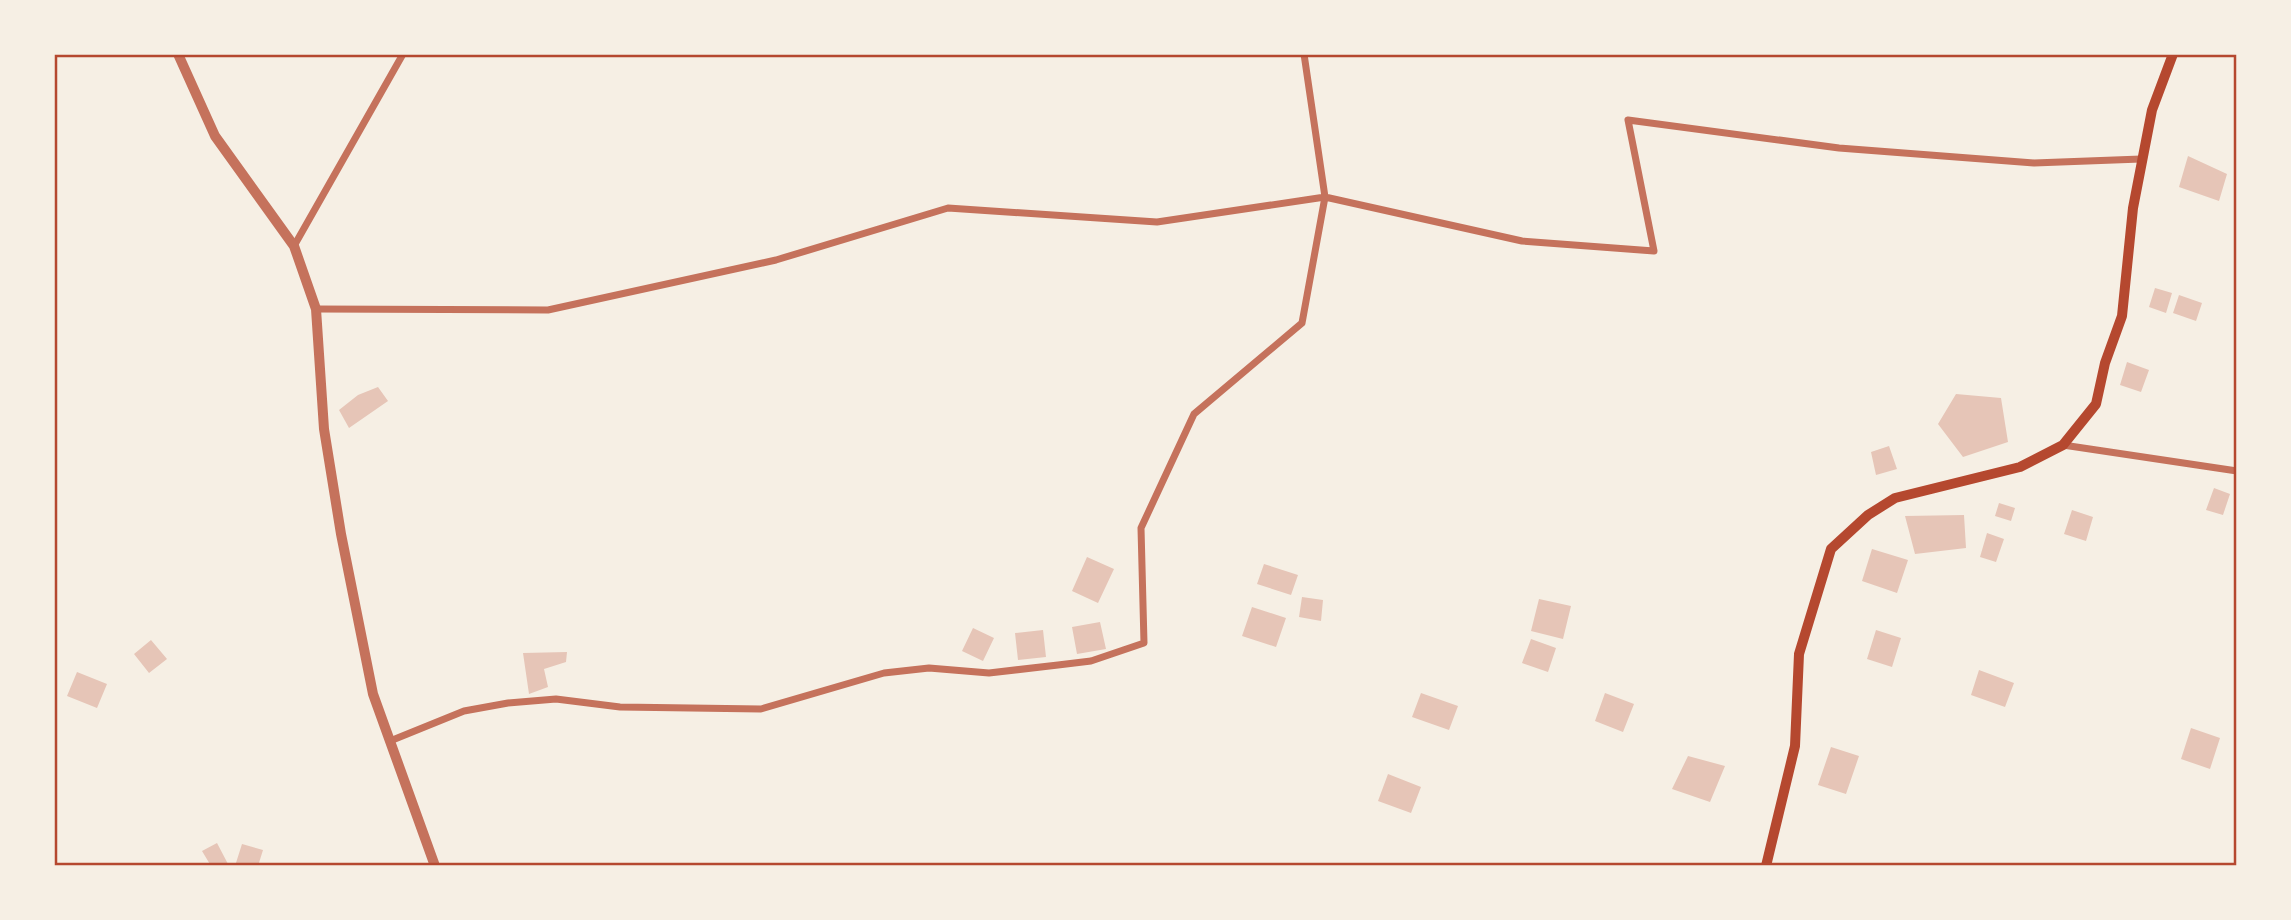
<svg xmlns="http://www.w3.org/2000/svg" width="2291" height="920" font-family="Quicksand,sans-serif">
<rect width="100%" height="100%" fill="#f6efe4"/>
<path fill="#e6c5b7" d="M2188,156L2227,174L2219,201L2179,187Z
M2155,288L2172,293L2166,313L2149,307Z
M2179,295L2202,303L2196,321L2173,313Z
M2127,362L2149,370L2141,392L2120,385Z
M378,387L388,401L349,428L339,410L358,395Z
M1956,394L2001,398L2008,442L1963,457L1938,424Z
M1889,446L1897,469L1876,475L1871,452Z
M2214,488L2230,494L2223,515L2206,510Z
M1999,503L2015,508L2011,521L1995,516Z
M2072,510L2093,517L2086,541L2064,534Z
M1964,515L1966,548L1915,554L1905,516Z
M1987,533L2004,539L1996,562L1980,557Z
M1872,549L1908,560L1897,593L1862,581Z
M1087,557L1114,569L1098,603L1072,591Z
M1264,564L1298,575L1291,595L1257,584Z
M1302,597L1323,600L1321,621L1299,617Z
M1539,599L1571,606L1563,639L1531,631Z
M1252,607L1286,618L1276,647L1242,636Z
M1100,622L1106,649L1077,654L1072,627Z
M973,628L994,638L983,661L962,651Z
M1043,630L1046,657L1018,660L1015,633Z
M1876,630L1901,638L1892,667L1867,659Z
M1531,639L1556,648L1548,672L1522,663Z
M151,640L167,659L149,673L134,654Z
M567,652L566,662L544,669L548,687L529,694L523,653Z
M1979,670L2014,683L2005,707L1971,695Z
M77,672L107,684L97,708L67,696Z
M1421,693L1458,706L1449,730L1412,717Z
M1605,693L1634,704L1623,732L1595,721Z
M2191,728L2220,738L2210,769L2181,759Z
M1831,747L1859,756L1846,794L1818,785Z
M1688,756L1725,766L1710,802L1672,789Z
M1388,774L1421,787L1411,813L1378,801Z
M217,843L228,864L225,866H211L202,851Z
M242,844L263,850L258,866H235Z"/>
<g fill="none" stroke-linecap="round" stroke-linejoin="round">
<path stroke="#c5725c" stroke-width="7" d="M294,246L403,54
M316,309L548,310L776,260L948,208L1157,222L1325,197L1522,241L1654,251L1628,120L1839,148L2034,163L2141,159
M2063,445L2237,471
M390,741L464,711L508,703L556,699L620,707L761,709L884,673L929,668L989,673L1058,665L1091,661L1144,643L1141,528L1194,414L1302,323L1325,197L1304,54"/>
<path stroke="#c5725c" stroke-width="10" d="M178,54L215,136L294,246L316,309L324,429L341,534L373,694L435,866"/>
<path stroke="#b5482f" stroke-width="10" d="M1766,866L1795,746L1799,654L1831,549L1868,515L1895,498L2020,467L2063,445L2096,404L2105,363L2122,316L2133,208L2152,110L2173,54"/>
</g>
<rect width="2291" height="920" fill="none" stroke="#f6efe4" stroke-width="112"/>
<rect x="56" y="56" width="2179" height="808" fill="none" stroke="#b5482f" stroke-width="2.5"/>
</svg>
